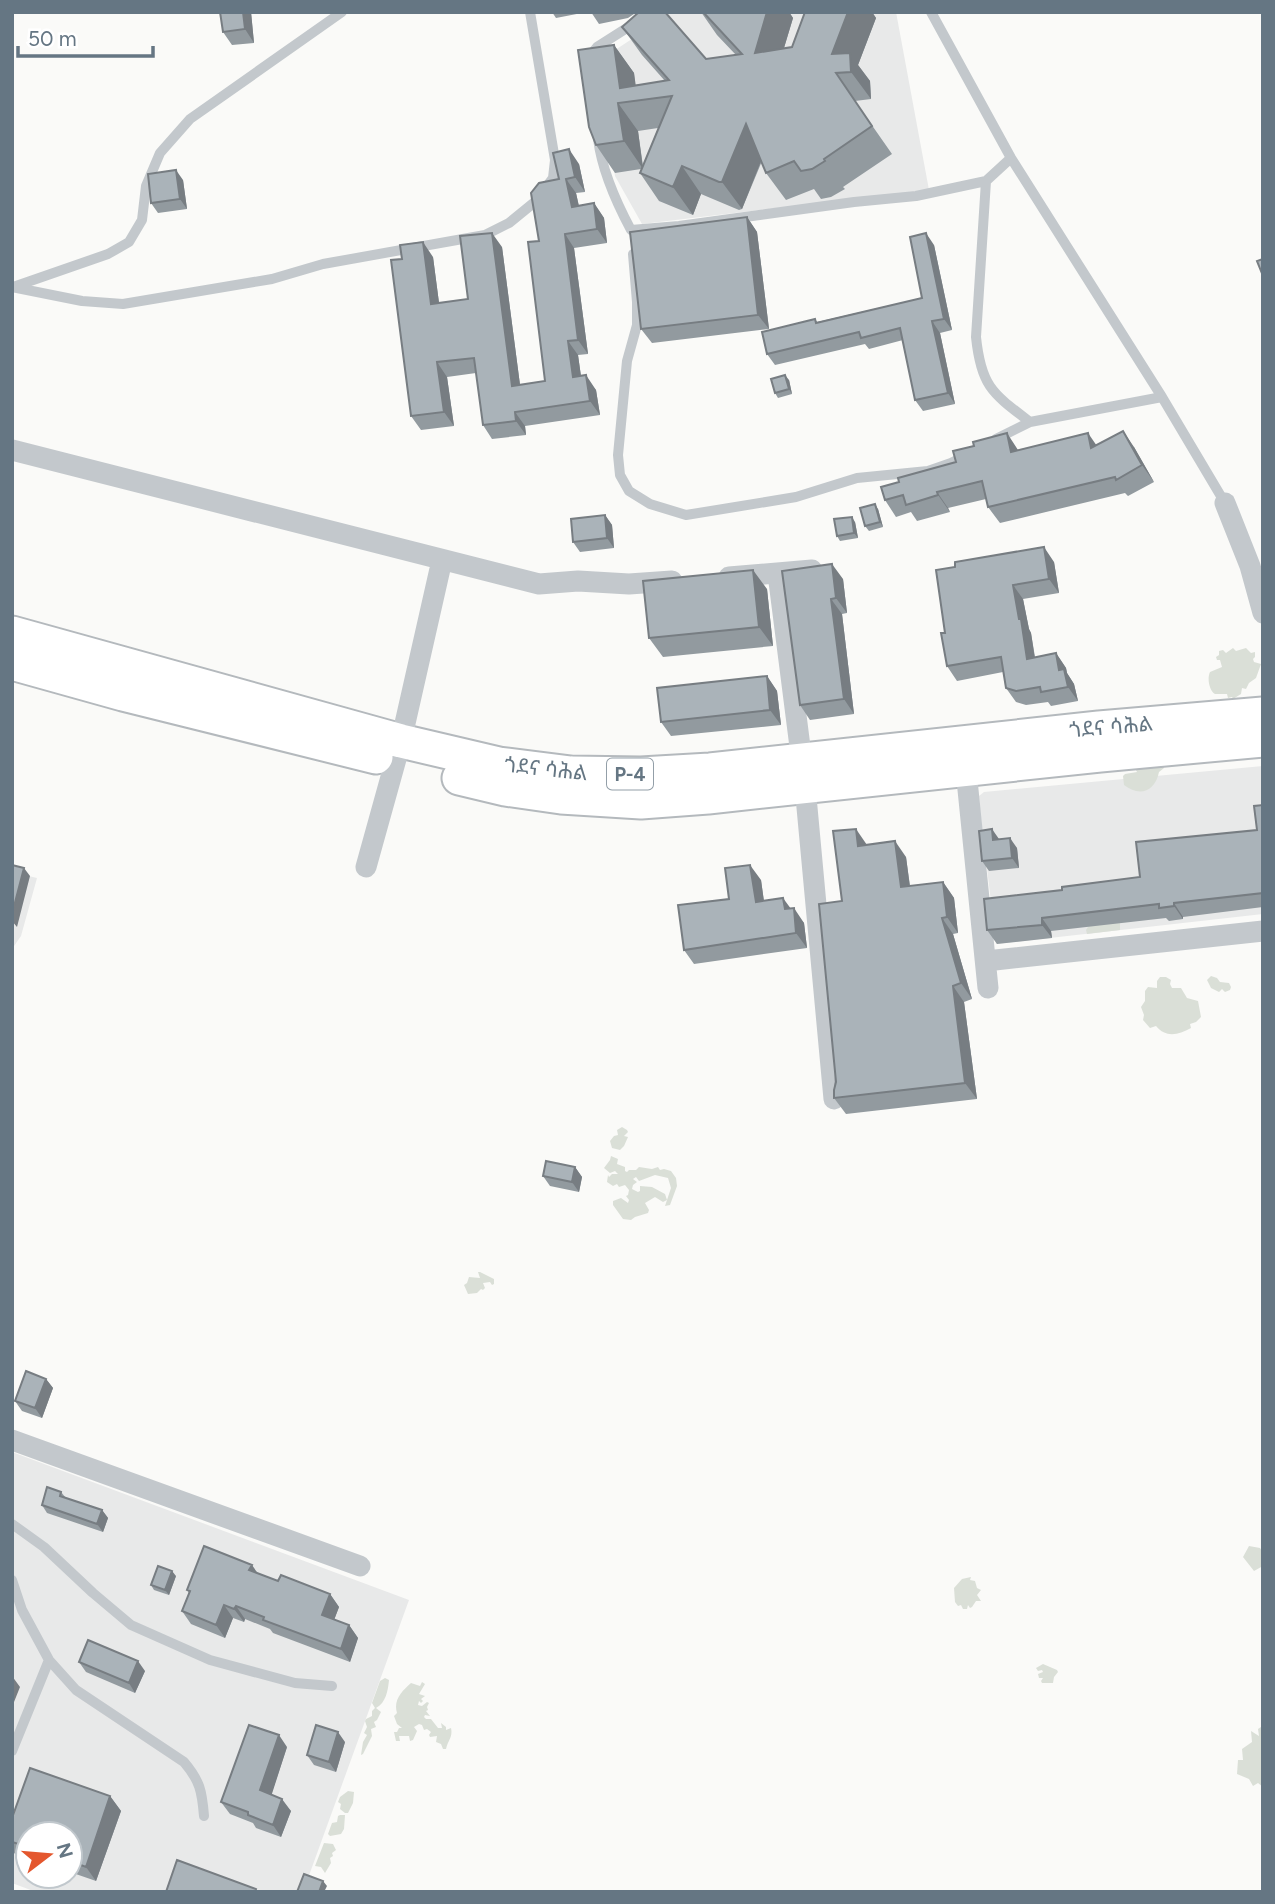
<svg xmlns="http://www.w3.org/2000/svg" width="1275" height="1904" font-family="Figtree,'Noto Sans Ethiopic',sans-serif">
<rect width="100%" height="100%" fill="#fafaf8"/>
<path fill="#e8e9e9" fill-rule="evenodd" d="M673,12H896L929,190L642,224L615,176L601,78L606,56Z
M1263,766V914L996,944L980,810L979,796L984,792Z
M12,872L37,878L21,936L12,949Z
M12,1452L409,1600L303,1892H36L12,1883ZM28,1834H70V1876H28Z"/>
<path fill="#dadfd7" d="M1233,648L1236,651L1246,648L1251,653L1255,652V657L1253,659L1254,662L1261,664L1256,678L1249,683L1246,689L1242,688L1241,694L1233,699L1232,697L1228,698L1227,694H1215C1209,690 1207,678 1210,672L1222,667L1220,660H1217L1216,657L1219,655V651L1223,650L1226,653Z
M1163,765L1164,768L1159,772C1155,792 1139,797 1124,785L1123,776L1125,774L1137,772L1134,766Z
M1120,920V930L1087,934L1086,930L1090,924Z
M1211,976L1217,978L1220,982L1229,983L1231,987L1230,990L1225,992L1222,989L1219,992L1211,988L1207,980Z
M1160,977H1166L1171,980L1170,984L1172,988H1181L1187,998L1198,1001L1201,1017L1196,1022L1190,1024L1191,1028C1178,1035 1166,1038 1156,1026L1150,1028L1143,1020L1144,1015L1141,1007L1145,1001V991L1148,987L1157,988V981Z
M622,1127L627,1130L628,1132L624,1136L628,1137L624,1146L620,1150L612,1148L610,1141L614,1136L618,1135L617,1130Z
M611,1156L618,1159L617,1164L625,1167V1171L627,1172L629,1170H636L639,1167L652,1169L658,1167L660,1170L664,1169L671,1171L676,1178L677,1186L670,1205L665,1206L671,1188L668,1178L655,1175L639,1181L636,1177L633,1179L637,1182L633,1185L632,1189L638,1192L640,1191V1186L652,1187L665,1194L667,1200L663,1202L655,1197L645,1203L649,1210L648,1213L635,1217L631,1220L623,1219L613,1205V1201L621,1198L628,1203L629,1200L626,1196L628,1195L629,1190L625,1185L619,1187L617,1184L613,1186L607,1182L608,1175L609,1177L612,1174H618L615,1171L610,1173L604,1168L610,1160Z
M478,1272H480L494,1279V1284L492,1285L490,1282L483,1283L485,1288L483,1290L481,1289L477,1293L468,1294L464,1285L467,1283L469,1277L480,1278Z
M1249,1546L1260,1548L1263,1553V1566L1254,1571L1243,1557Z
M971,1577L970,1580L975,1581L977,1588L981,1590L977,1595L981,1601H976L972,1607L970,1608L968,1605L967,1609H963L961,1605L958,1606L955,1602L954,1588L962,1579Z
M1043,1664L1057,1670L1058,1672L1054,1677L1053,1683H1042L1041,1681L1043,1678H1039L1038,1674L1043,1672L1042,1670L1038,1671L1036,1668Z
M385,1678L389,1680C388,1690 386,1703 376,1708L381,1712L377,1720L374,1722L376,1727L371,1729L372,1736L363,1754L361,1755L363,1742L367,1735L364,1733L367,1727L365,1721L366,1719L372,1716V1711L375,1708L372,1703L380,1681Z
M422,1682L425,1684L419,1694L425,1696L421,1699L423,1701L421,1703L419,1701L418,1705L422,1706L427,1702L429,1703L427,1707L428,1710L426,1711L430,1716L425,1715L424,1717L426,1719H431L438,1728H442L441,1723L446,1727V1730L451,1728C453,1737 448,1740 446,1749H443L441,1744L436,1742L437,1736L430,1737L429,1735L431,1732L427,1729L424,1730L422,1725L419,1724L414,1727L417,1731L413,1740L410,1741L409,1736H399L400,1741H396L394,1732H397L399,1728H402L397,1724L394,1716L397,1713C393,1700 402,1691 411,1683L420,1686Z
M1263,1722V1787L1258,1783L1253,1786L1249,1779L1237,1774L1238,1760H1243L1242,1749L1252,1742L1251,1731L1259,1736L1258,1729L1261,1727Z
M348,1791L354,1792L353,1803L348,1813H345L340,1809L341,1804L338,1802L340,1797Z
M340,1815H345L344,1829L341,1834L330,1836L328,1834L332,1823L337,1822L338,1816Z
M324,1843L333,1844L336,1850L332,1853L333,1856L330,1858L331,1863L325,1873L321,1867L315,1866Z"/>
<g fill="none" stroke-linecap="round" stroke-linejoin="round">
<g stroke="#b4b9bd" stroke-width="37">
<path id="trunk" d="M12,633L401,741L499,764L571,773L641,774L710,770L1099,728L1263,714
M12,663L123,694L376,757
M459,778L505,789L561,797L641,802L708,797L1100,755L1263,740"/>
</g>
<path stroke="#c3c8cc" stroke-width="10" d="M931,12L1011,158L1162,397L1225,503
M589,57L597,47L652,12
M598,139C602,171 616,202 631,230L679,226L854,202L916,196L986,181L976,337C981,386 992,393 1030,422
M986,181L1011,158
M633,254L637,302V325L627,361L618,455L620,475L629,491L650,504L686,515L796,497L857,478L928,471L951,463L967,455
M16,286L108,254L129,242L142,220L146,186L160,153L190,119L342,12
M12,287L82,301L123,304L272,279L323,264L485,235L509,223L536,201L553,178L555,160L530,12
M996,439L1030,422L1162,397
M12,1524L44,1547L93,1593L131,1625L210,1660L295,1683L332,1686
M12,1580L22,1610L49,1660L76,1690L184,1762C200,1781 202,1791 204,1816
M12,1751L49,1660"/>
<path stroke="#c3c8cc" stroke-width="21" d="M12,450L539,584L578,581L629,584L672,581
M1225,503L1250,566L1263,613
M778,574L805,786L834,1099
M729,577L812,570
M966,770L988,988
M366,867L401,741L442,560
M986,961L1263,931
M12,1440L360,1566"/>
<use href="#trunk" stroke="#fff" stroke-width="33"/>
</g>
<path fill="#929a9f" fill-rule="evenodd" d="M251,12L254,43L232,45L223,32Z
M552,12H587L556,18Z
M591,12H633L634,14L628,18L599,24Z
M701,12H789L793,18L784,48L792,47L805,12H872L876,18L858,65L870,81L871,99L855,101L892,154L843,187L845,189L831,197L821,199L814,189L786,200L766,173L762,161L742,209L739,210L701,194L693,215L659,201L640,173L641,169L615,173L596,145L614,45L634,73L635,85L665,81L642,55L622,27L706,59L736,55L717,35ZM658,128L643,166L638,131Z
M579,164L585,192L576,193L579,206L594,203L604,218L607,243L574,248L588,354L578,355L581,376L596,390L600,415L525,426L526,435L492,439L483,425L476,373L447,377L454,426L421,430L411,416L433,257L439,303L468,299L502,247L520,385L545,381L539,241L559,179Z
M183,180L187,209L158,213L151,203Z
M747,217L757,232L769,329L652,343L641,329Z
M934,245L952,330L940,333L955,404L923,411L915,400L903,340L869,349L865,344L775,365L767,354L815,319L817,322L922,298Z
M789,380L792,394L778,398L775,393Z
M1096,446L1134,447L1154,482L1128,496L1125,493L1000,523L988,507L986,499L948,508L950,512L917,521L911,512L896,517L885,500L1018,450Z
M878,509L883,527L869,531L865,526Z
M605,515L612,525L614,548L580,552L573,542Z
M855,522L858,538L840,541L837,536Z
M1054,562L1059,593L1023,599L1029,629L1031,633L1035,657L1056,653L1066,668L1067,673L1074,684L1078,701L1051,706L1048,702L1026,705L1016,702L1006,688L1003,672L957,681L947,666L945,633L936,570Z
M782,571L843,579L847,613L842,614L854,714L810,720L800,705Z
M767,589L773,646L663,657L649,638Z
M767,676L777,691L781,725L671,736L661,722Z
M1263,805V907L1183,917V919L1169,921L1166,918L1051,931L1052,938L997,944L987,930L1140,877L1257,830Z
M999,839L1017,848L1019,868L989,871L982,861Z
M867,845L906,857L910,886L943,882L954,898L958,933L953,934L972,999L964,1002L977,1099L846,1114L834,1098L842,901Z
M761,880L764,901L791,909L804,923L807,948L694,964L684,950L729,899Z
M575,1167L582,1177L579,1192L550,1186L543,1176Z
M46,1379L53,1388L42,1418L22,1411L15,1401Z
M61,1492L66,1498L102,1510L108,1518L103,1532L47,1513L42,1505Z
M257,1573L278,1581L330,1594L339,1607L334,1620L349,1625L358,1638L350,1662L273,1633L270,1629L245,1619L244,1622L233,1618L225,1638L191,1624L182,1611L189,1593L187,1590Z
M176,1576L169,1595L154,1590L151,1585Z
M79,1662L145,1671L135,1693L86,1672Z
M345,1742L336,1772L314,1765L307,1755Z
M287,1747L271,1795L291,1811L281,1837L256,1828L253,1823L230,1814L221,1802Z
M110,1796L121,1811L96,1881L70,1872V1834H28V1858L15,1854L12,1850V1818Z"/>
<path fill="#777d82" d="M243,12H251L254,43L245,29Z
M767,12H789L793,18L774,81L755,53Z
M848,12H872L876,18L858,65L870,81L871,99L851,72L832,54Z
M614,45L634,73L638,101L620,88Z
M618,103L638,131L643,169L624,141Z
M746,124L765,151L742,209L722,182Z
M569,149L579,164L585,192L575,177Z
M682,166L701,194L693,215L673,187Z
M176,170L183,180L187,209L180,199Z
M566,179L576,193L582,221L572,207Z
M594,203L604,218L607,243L597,229Z
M747,217L757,232L769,329L758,315Z
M492,233L502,247L522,400L512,386Z
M926,233L934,245L952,330L944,319Z
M565,234L574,248L588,354L578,340Z
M423,242L433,257L441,318L431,304Z
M932,321L940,333L955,404L948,393Z
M568,341L578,355L583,391L573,377Z
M437,362L447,377L454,426L444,412Z
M586,375L596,390L600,415L590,401Z
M785,375L789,380L792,394L789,389Z
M515,412L525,426L526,435L516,421Z
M1123,431L1134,447L1154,482L1142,465Z
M1007,433L1018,450L1011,452Z
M1088,433L1099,449L1091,448Z
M937,492L948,508L950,512L938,495Z
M875,504L878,509L883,527L880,522Z
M605,515L612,525L614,548L607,538Z
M852,517L855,522L858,538L854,533Z
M1044,547L1054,562L1059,593L1049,579Z
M832,564L843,579L847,613L836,598Z
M753,570L767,589L773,646L759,627Z
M1013,585L1023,599L1029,629L1031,633L1037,673L1027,659Z
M831,599L842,614L854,714L844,699Z
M1056,653L1066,668L1067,673L1074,684L1078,701L1068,687L1059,670Z
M767,676L777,691L781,725L770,710Z
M856,829L867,845L858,846Z
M992,829L999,839L993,840Z
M1010,838L1017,848L1019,868L1012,858Z
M895,841L906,857L912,903L901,887Z
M750,865L761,880L766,917L756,902Z
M24,868L30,876L17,927L12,921V914Z
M943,882L954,898L958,933L947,917Z
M783,898L794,913L785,909Z
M1174,903L1183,917V919L1174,906Z
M794,908L804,923L807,948L796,933Z
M942,918L953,934L972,999L961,983Z
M1042,918L1051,931L1052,938L1042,925Z
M953,986L964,1002L977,1099L965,1083Z
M575,1167L582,1177L579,1192L572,1182Z
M46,1379L53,1388L42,1418L35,1408Z
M102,1510L108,1518L103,1532L97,1524Z
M252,1565L261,1578L249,1570Z
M172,1571L176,1576L169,1595L165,1590Z
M330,1594L339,1607L331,1628L322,1615Z
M224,1605L233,1618L225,1638L216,1625Z
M236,1606L245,1619L244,1622L234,1609Z
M349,1625L358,1638L350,1662L341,1649Z
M138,1661L145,1671L135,1693L129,1683Z
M12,1676L20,1687L12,1707Z
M338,1732L345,1742L336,1772L329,1762Z
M279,1735L287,1747L269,1803L260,1790Z
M110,1796L121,1811L96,1881L86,1867Z
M282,1799L291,1811L281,1837L273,1825Z
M323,1881L327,1886L324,1892H319Z"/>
<path fill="#aab3b9" stroke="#777d82" stroke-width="2" d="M220,12H243L245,29L223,32Z
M639,12H665L706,59L742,54L703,12H767L755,53L792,47L805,12H848L832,54L850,53L851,72L836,73L872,126L824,159L825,161L812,169L801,171L794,161L766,173L746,124L722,182H719L682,166L673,187L640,173L672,96L618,103L624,141L596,145L589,127L578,50L614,45L620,88L669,80L622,27Z
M569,149L575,177L566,179L572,207L594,203L597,229L565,234L578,340L568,341L573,377L586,375L590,401L515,412L516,421L483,425L474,358L437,362L444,412L411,416L391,260L402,259L400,245L423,242L431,304L468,299L460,236L492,233L512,386L545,381L528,242L539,241L531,193L539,183L559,179L553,153Z
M176,170L180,199L151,203L148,174Z
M747,217L758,315L641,329L630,232Z
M926,233L944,319L932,321L948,393L915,400L900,328L861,338L859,332L767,354L762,332L815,319L816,323L922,298L910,237Z
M1263,259V276L1257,261Z
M785,375L789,389L775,393L771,379Z
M1123,431L1142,465L1116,480L1115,477L988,507L982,481L937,492L938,495L906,505L903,495L885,500L881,487L899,482L898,478L956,462L953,451L974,446L973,442L1007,433L1011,452L1088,433L1091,448Z
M875,504L880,522L865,526L860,508Z
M605,515L607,538L573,542L571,519Z
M852,517L854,533L837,536L834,519Z
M1044,547L1049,579L1013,585L1019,619H1021L1027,659L1056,653L1059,670L1064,669L1068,687L1041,692L1040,687L1016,691L1006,688L1001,657L947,666L941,633H945L936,570L955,567V562Z
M832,564L836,598L831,599L844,699L800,705L782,571Z
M753,570L759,627L649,638L643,581Z
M767,676L770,710L661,722L657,688Z
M1263,805V893L1174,903V906L1159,908V904L1042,918V925L987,930L984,899L1062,890V887L1140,877L1136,842L1257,830L1254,806Z
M856,829L858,846L895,841L901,887L943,882L947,917L942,918L961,983L953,986L965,1083L834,1098V1090L836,1082L819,904L842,901L833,831Z
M992,829L993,840L1010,838L1012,858L982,861L979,831Z
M12,865L24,868L12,914Z
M750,865L756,902L783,898L785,909L794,908L796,933L684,950L678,905L729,899L725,868Z
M546,1161L575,1167L572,1182L543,1176Z
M26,1371L46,1379L35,1408L15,1401Z
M47,1487L61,1492L60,1496L102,1510L97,1524L42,1505Z
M204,1546L252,1565L249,1570L278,1581L281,1575L330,1594L322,1615L349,1625L341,1649L263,1620L264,1617L236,1606L234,1609L224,1605L216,1625L182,1611L190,1591L187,1590Z
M158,1566L172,1571L165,1590L151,1585Z
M88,1640L138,1661L129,1683L79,1662Z
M249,1725L279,1735L260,1790L282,1799L273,1825L248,1815V1812L221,1802Z
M316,1725L338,1732L329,1762L307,1755Z
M30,1768L110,1796L86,1867L70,1861V1834H28V1847L12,1842V1818Z
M177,1860L256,1889L255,1892H166Z
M304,1874L323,1881L319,1892H297Z"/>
<g text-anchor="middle" stroke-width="7" stroke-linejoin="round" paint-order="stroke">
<rect fill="#fff" stroke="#939fa8" stroke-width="2" x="607" y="758.5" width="46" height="31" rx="5"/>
<g font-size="19" font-weight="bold" fill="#657683">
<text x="630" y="781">P-4</text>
</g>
<g font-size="21" fill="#657683" stroke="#fff">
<text transform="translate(1111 727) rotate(-5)" y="7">ጎደና ሳሕል</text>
<text transform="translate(546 769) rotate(6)" y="7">ጎደና ሳሕል</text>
</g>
</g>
<rect width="1275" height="1904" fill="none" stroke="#657683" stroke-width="28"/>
<g transform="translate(49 1855) rotate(74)"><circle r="33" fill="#ffffff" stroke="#c1c8cd" stroke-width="2"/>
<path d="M0-5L12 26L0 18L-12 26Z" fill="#e4572e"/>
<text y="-10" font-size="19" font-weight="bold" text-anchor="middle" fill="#657683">N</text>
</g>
<path d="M18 46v10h135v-10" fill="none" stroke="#657683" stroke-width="3.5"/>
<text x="28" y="46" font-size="21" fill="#657683" stroke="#ffffff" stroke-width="5" paint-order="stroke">50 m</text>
</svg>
